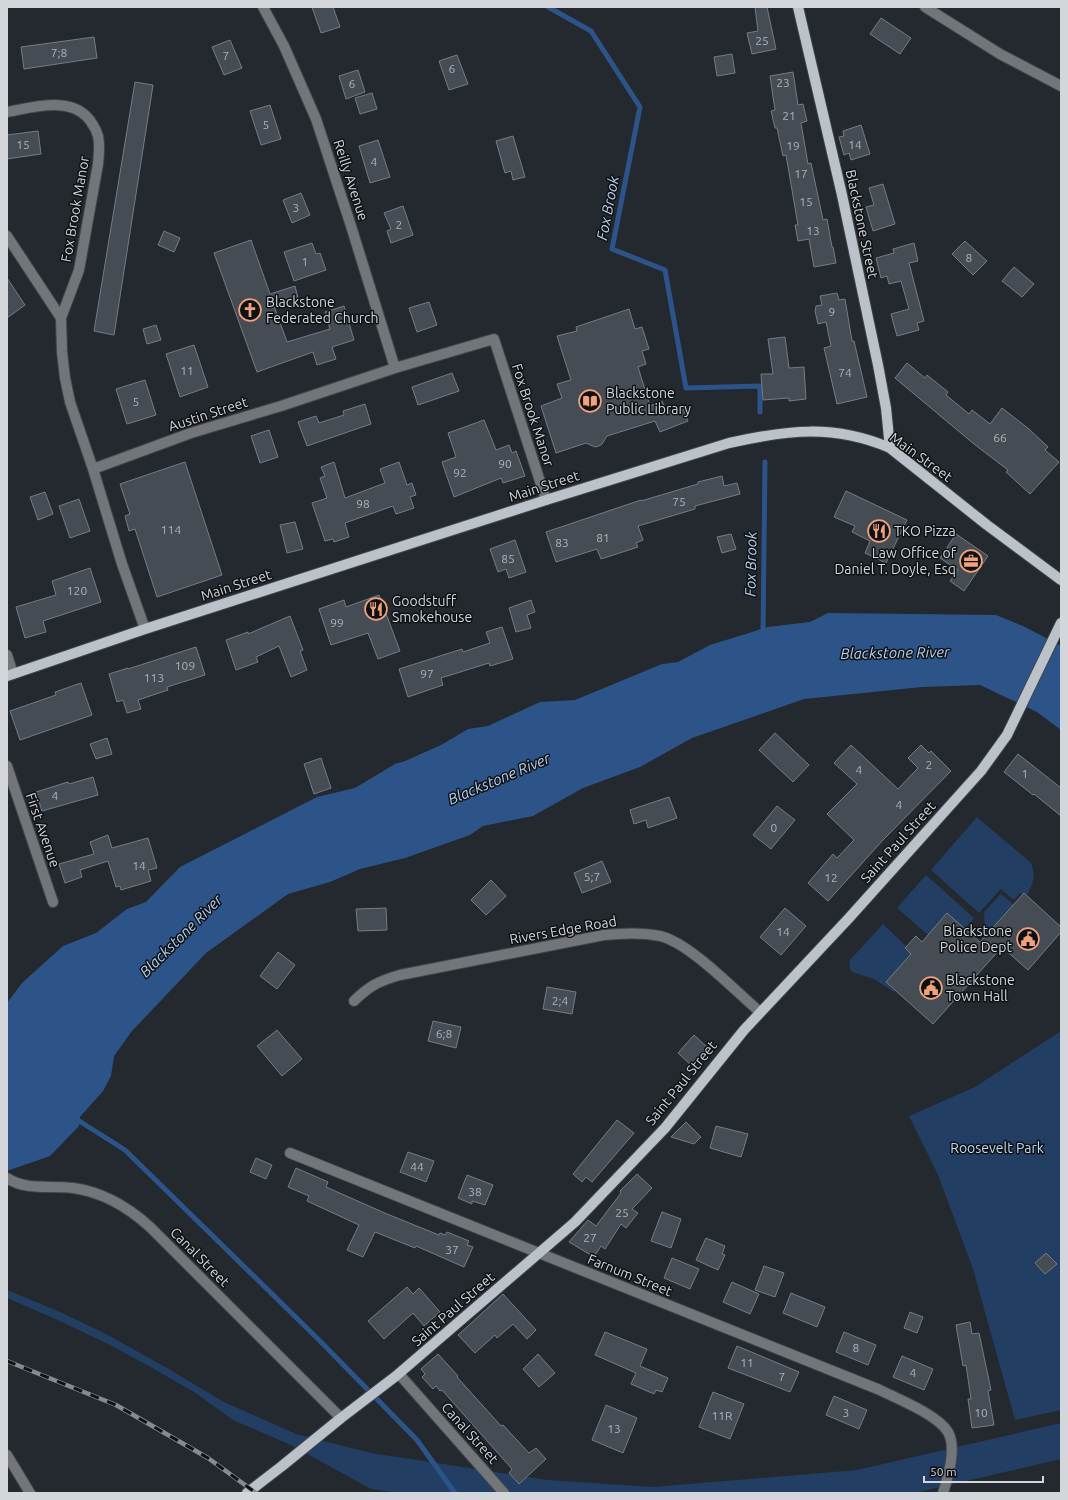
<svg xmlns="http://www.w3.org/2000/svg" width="1068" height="1500" font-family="Ubuntu,sans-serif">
<rect width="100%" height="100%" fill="#242930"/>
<path fill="#223e62" d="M977,817L1031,863C1036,876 1033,884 1027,895L1025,893L1023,895L1020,893L1014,900L1001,889L979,913L931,870Z
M926,875L974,918L965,929L947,914L928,935L897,908Z
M1001,894L1014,905L988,933L985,930L984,912Z
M883,924L907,947L905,949L911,954L894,992L874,979L852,972C849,969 849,965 850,960Z
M1061,1031V1410L1015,1420L973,1269L938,1175L909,1116L975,1087Z
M7,1290L60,1312L106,1334L167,1368L224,1402L296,1434L371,1453L547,1480L652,1487L857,1470L1061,1423V1459L914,1493H399L371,1489L291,1445L233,1420L194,1392L147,1365L108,1344L60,1321L7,1298Z"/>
<path fill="#2c5488" d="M828,613L996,615L1023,626L1061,646V730L1037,712L980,685L922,687L804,699L692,738L640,767L583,788L533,816L483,826L470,835L405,858L360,869L330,882L288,894L206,953L132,1031L114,1056L111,1076L103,1091L80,1117L79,1126L50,1156L7,1171V1003L22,983L63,946L96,933L127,909L146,902L180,867L317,797L355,788L395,764L405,761L441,745L468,729L488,726L540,702L575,700L662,664L678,662L710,645L768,627L810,622Z"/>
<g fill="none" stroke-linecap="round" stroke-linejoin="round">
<path stroke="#2c5488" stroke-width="5" d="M548,7L591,31L640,107L612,249L665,270L686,388L760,386V412
M763,635L765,462
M76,1119L125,1150L320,1341L417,1440L455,1493"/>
</g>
<path fill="#464c54" stroke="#757c84" d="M312,7H333L340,27L321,33Z
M755,7H767L776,49L752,54L747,33L758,31Z
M881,18L911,38L900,54L870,34Z
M94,37L97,58L24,69L21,47Z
M230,40L242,68L224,75L212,47Z
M732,54L735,73L717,76L714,57Z
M457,55L468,84L449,90L439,61Z
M358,70L365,92L346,99L339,76Z
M793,72L798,105L803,104L807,121L801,123L808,164L811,163L823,220L827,219L832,247H833L836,263L814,267L809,239L798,241L795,225H798L786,155L783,156L777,128H775L771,111L775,110L770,76Z
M135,82L153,85L114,335L94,331Z
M372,93L377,109L360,114L355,98Z
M270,105L281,139L261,145L250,111Z
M861,125L870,154L851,160L849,153L844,155L839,137L844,136L843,131Z
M38,131L41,154L7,159V135Z
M513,136L525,177L513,180L511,171L505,173L496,141Z
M378,140L390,177L370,183L359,146Z
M883,184L895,224L873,231L866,207L874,205L869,188Z
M301,193L310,215L292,223L283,200Z
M403,206L413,235L391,243L387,231L391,229L384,213Z
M164,231L180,238L174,252L158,245Z
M251,240L270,294L295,286L298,298L274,306L287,342L330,329L325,312L344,306L354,340L332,347L336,359L317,365L313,352L257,372L214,253Z
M965,241L987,261L973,275L952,254Z
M312,243L316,254L320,253L326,270L294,281L284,252Z
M914,243L918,261L909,263L924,321L917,323L919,330L897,336L891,314L909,309L901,281L889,284L887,276L881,278L876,258L894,253L893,249Z
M1014,267L1034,284L1022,297L1002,281Z
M7,278L25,305L7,318Z
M837,293L839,300L845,299L852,341H854L867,397L837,404L824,348L831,346L826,322L818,324L815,311L816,306L822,305L820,296Z
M429,302L437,325L417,332L409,308Z
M629,309L635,329L642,327L649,349L642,351L646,364L638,367L650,406L662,401L667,412L682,406L688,421L660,432L655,421L607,436L602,444L599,446L595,447L586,443L556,453L541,406L562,398L557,384L571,380L557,336L577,331L576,327Z
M156,325L161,340L147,344L143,329Z
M785,337L789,368L804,367L806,399L789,401V398L763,400L761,374H773L768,339Z
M194,345L208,387L180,397L166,354Z
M907,363L925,378L927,375L948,392L946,395L969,414L972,410L990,424L1002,408L1029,429L1048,447L1045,450L1059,462L1030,494L1006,472L1008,470L974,444L895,378Z
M452,373L459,391L418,405L412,387Z
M145,380L156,415L127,424L116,389Z
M365,404L371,424L307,446L298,422L316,416L319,423L344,415L343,411Z
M484,420L496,450L509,445L512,453L516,451L525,476L503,483L501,478L454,497L442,462L456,457L448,433Z
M269,430L278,457L260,463L251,436Z
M185,462L222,575L157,597L135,529L129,531L125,516L130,514L120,484Z
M334,462L345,498L385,483L380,469L399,462L407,485L412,483L416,495L410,497L414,508L396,514L393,506L345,523L349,537L334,542L333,539L325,541L312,503L327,498L320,478L325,476L321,467Z
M722,476L724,486L737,483L740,494L695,506V509L638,526L643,540L636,543L638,547L601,559L597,549L556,562L546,532L641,500V501L698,484V482Z
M846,491L907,520L886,563L865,553L870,541L852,532L855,526L834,517Z
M45,492L53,514L38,520L30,497Z
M79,499L90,531L70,538L59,506Z
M295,522L303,549L287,553L280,525Z
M731,534L736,549L722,553L717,537Z
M956,534L988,556L964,591L950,581L958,570L940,558Z
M515,540L526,572L509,578L506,569L498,572L490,549Z
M90,568L101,602L43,621L46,632L25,638L16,607L56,595L52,581Z
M379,595L400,651L378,659L368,633L331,645L319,609L344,600L346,607Z
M531,600L535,612L527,615L531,628L516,632L509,608Z
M290,616L303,650L300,651L307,670L291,677L279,646L256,657L258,662L236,670L226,640L248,632V634Z
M502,627L513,659L490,666L489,663L441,678L443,685L408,697L399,669L462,649L463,652L490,643L486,632Z
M196,647L205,675L167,687L168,690L138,700L141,709L127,713L123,700L117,702L109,674L128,668V669Z
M81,683L92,715L20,740L10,711L56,695L55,692Z
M775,733L809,765L793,782L759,750Z
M107,738L112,754L96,759L90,744Z
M851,745L898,789L918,768L908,758L921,745L929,753L931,751L951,771L883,840L828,901L808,883L833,854L837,858L854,840L827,814L857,784L834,763Z
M1018,754L1061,788V816L1034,794L1033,795L1004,772Z
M321,758L331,788L314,794L304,764Z
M93,777L98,795L42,811L36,792L68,782L69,784Z
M669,797L677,818L648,828L646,820L634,824L630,810Z
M777,806L795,820L771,849L753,835Z
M108,835L112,848L148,838L157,868L148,870L151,881L121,890L120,886L116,887L108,861L80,870L82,877L65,883L59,864L94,854L90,842Z
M602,861L611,882L582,893L574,873Z
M491,880L506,896L486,915L471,900Z
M1024,893L1061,927V932L1028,970L1002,947L933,1024L886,982L911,954L905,948L916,936L922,942L947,913L980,942Z
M386,908L387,930L358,931L356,909Z
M785,908L806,926L781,955L760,937Z
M278,952L295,965L277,989L260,976Z
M547,987L576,992L572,1014L543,1009Z
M433,1021L461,1027L456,1048L428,1041Z
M277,1030L302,1059L282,1076L257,1046Z
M694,1035L708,1048L692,1066L678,1053Z
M617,1120L634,1133L592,1182L586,1177L582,1182L573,1174Z
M686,1122L701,1137L694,1144L671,1137Z
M716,1126L748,1134L741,1157L710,1148Z
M408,1152L434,1161L426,1182L400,1172Z
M256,1158L272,1165L266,1179L250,1172Z
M296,1168L328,1182L326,1187L387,1214L439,1235L440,1233L445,1235L447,1232L469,1241L467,1245L473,1247L464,1267L416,1246L415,1248L375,1232L363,1257L347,1250L359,1225L307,1201L309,1196L288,1187Z
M637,1174L652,1188L632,1209L638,1213L626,1228L621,1224L605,1249L601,1246L594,1257L569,1242L588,1220L596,1226L621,1193L620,1191Z
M467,1175L493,1185L485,1205L472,1201V1204L458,1198Z
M662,1212L681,1219L671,1248L651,1241Z
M706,1238L725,1246L722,1254L725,1255L718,1270L696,1260Z
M1046,1253L1057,1264L1045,1274L1035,1263Z
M672,1258L699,1269L690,1289L664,1278Z
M764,1266L784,1273L775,1297L755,1290Z
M732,1282L759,1294L750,1314L723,1302Z
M407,1287L413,1294L419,1288L440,1312L424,1326L413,1313L384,1339L368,1321Z
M791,1293L825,1307L817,1327L783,1313Z
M503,1294L536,1330L527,1339L513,1324L497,1338L495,1335L475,1353L458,1335Z
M910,1312L923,1317L917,1333L904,1328Z
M970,1322L972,1334L979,1333L991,1390L988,1391L994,1425L972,1428L968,1399H971L966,1365L963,1366L956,1325Z
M605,1332L647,1349L640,1366L668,1378L662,1392L656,1390L654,1394L631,1384L636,1373L595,1355Z
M844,1332L876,1345L868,1365L836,1352Z
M737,1346L799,1372L790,1392L728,1368Z
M438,1354L458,1376L457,1377L501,1426L503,1425L529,1453L536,1448L546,1459L519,1484L509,1473L512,1469L442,1390L440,1391L436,1386L433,1389L422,1377L425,1374L421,1369Z
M538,1354L555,1373L539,1387L523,1369Z
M902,1356L933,1369L924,1390L893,1377Z
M713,1392L744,1404L730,1439L699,1427Z
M834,1396L867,1410L859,1429L826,1415Z
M606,1405L637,1418L623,1453L592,1440Z"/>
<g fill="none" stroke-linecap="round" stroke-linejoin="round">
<g stroke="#40454b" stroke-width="12">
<path id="minor" d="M263,7L284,46L316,119L351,226L395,368
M925,7L1000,54L1061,86
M7,112C34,107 76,94 93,125C95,128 97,132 98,136C100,145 99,155 98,164L79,270L61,318L62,352L65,378L70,402L93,469
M7,236L61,318
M145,629L122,564L93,469L191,433L281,406L395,368L494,339L546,500
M7,655L13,674
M7,766L53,902
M354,1001C369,986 379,981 400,975L604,935C623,933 641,932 660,936C690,943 735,991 760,1012
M290,1153L880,1390C898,1399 938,1415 948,1432C957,1448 948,1477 943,1493
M7,1178C26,1191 51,1185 73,1188C103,1192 128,1207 150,1227L341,1418
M399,1374L504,1493
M7,1455L30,1493"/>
</g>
<g stroke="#40454b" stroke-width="12">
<path id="major" d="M798,7L842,195L878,365L886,408L890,448
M7,676L145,629L546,500L729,443C787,430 834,424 890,448L987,525L1061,580
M247,1493L282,1466L341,1418L396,1376L539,1253L575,1222L665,1128L744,1030L849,918L981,771L1007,735L1061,623"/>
</g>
<use href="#minor" stroke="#727579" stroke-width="10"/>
<use href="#major" stroke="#bcc2ca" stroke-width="10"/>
<g stroke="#878b91" stroke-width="4.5">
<path id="rail" d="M7,1361L116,1405L208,1458L256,1493"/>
</g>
<use href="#rail" stroke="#0f1215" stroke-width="3" stroke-dasharray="9" stroke-linecap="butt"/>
</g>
<defs>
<g id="church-ring" transform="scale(1.15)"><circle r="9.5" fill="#0f1215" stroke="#f1a17c" stroke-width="1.5"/><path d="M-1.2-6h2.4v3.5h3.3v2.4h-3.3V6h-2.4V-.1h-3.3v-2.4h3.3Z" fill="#f1a17c"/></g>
<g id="library-ring" transform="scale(1.15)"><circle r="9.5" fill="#0f1215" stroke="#f1a17c" stroke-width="1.5"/><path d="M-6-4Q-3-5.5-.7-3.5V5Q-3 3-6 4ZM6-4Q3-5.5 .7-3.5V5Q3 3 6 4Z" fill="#f1a17c"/></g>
<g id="restaurant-ring" transform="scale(1.15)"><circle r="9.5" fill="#0f1215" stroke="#f1a17c" stroke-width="1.5"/><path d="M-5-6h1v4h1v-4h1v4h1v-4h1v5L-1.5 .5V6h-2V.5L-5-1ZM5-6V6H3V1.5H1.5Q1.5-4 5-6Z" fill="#f1a17c"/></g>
<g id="office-ring" transform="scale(1.15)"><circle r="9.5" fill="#0f1215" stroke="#f1a17c" stroke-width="1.5"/><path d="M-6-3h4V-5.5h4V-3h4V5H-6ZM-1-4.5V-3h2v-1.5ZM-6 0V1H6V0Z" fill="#f1a17c"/></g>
<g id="civic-ring" transform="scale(1.15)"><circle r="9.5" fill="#0f1215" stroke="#f1a17c" stroke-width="1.5"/><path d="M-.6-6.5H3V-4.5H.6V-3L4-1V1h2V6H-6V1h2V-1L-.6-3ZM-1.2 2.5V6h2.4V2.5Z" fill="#f1a17c"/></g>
</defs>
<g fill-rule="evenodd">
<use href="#church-ring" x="250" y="310"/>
<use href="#library-ring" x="590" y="401"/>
<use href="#restaurant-ring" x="879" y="531"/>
<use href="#office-ring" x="971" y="561"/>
<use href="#restaurant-ring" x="376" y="609"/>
<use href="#civic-ring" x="1028" y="939"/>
<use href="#civic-ring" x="931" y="988"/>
</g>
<g text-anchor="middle" stroke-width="3" stroke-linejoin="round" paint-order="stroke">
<g font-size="12" fill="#b0b4b9">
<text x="762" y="45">25</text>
<text x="59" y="57">7;8</text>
<text x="226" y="60">7</text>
<text x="452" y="73">6</text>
<text x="783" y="87">23</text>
<text x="352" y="88">6</text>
<text x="789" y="120">21</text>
<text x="266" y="129">5</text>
<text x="23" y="149">15</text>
<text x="855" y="149">14</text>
<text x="793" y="150">19</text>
<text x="374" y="166">4</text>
<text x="801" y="178">17</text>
<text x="806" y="206">15</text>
<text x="296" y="212">3</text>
<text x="399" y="229">2</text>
<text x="813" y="235">13</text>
<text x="969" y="262">8</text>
<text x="305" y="266">1</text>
<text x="832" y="316">9</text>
<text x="187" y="375">11</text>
<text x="845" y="377">74</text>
<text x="136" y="406">5</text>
<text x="1000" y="442">66</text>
<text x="505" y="468">90</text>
<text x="460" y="477">92</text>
<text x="679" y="506">75</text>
<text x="363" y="508">98</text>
<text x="171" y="534">114</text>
<text x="603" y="542">81</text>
<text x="562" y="547">83</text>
<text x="508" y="563">85</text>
<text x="77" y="595">120</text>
<text x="337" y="627">99</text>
<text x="185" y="670">109</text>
<text x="427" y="678">97</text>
<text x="154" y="682">113</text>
<text x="929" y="769">2</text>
<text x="859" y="774">4</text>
<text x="1025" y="778">1</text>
<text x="55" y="800">4</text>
<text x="899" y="809">4</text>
<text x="774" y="832">0</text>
<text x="139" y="870">14</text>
<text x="592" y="881">5;7</text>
<text x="831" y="882">12</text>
<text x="783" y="936">14</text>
<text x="560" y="1005">2;4</text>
<text x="444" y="1038">6;8</text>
<text x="417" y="1171">44</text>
<text x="475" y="1196">38</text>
<text x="622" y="1217">25</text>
<text x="590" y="1242">27</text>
<text x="452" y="1254">37</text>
<text x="856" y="1352">8</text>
<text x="747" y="1367">11</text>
<text x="913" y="1377">4</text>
<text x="782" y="1381">7</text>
<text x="846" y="1417">3</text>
<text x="981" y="1417">10</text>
<text x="722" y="1420">11R</text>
<text x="614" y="1433">13</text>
</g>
<g font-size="14" fill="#d3d6db" stroke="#0f1215">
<text transform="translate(351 180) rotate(72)" y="5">Reilly Avenue</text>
<text transform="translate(75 209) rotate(-80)" y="5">Fox Brook Manor</text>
<text transform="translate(862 224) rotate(78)" y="5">Blackstone Street</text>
<text transform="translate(208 414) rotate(-18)" y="5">Austin Street</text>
<text transform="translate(533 415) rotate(72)" y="5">Fox Brook Manor</text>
<text transform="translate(921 457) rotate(36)" y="5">Main Street</text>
<text transform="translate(544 486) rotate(-18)" y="5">Main Street</text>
<text transform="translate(236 585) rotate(-18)" y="5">Main Street</text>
<text transform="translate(43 830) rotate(71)" y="5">First Avenue</text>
<text transform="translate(898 842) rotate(-48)" y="5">Saint Paul Street</text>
<text transform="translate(563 930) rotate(-10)" y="5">Rivers Edge Road</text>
<text transform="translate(681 1083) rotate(-51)" y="5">Saint Paul Street</text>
<text transform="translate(200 1257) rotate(45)" y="5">Canal Street</text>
<text transform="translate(630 1275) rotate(22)" y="5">Farnum Street</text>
<text transform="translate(453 1309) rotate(-41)" y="5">Saint Paul Street</text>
<text transform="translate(470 1433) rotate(48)" y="5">Canal Street</text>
</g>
<g font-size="14" fill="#d3d6db" stroke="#0f1215" text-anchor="start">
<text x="266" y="307">Blackstone<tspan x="266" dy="16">Federated Church</tspan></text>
<text x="606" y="398">Blackstone<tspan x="606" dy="16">Public Library</tspan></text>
<text x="894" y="536">TKO Pizza</text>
<text x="956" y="558" text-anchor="end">Law Office of<tspan x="956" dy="16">Daniel T. Doyle, Esq</tspan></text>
<text x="392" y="606">Goodstuff<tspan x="392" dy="16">Smokehouse</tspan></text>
<text x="1012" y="936" text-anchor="end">Blackstone<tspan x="1012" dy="16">Police Dept</tspan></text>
<text x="946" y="985">Blackstone<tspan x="946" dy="16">Town Hall</tspan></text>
</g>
<g font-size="14" fill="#bfd7f6" stroke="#0f1215">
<text x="997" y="1153">Roosevelt Park</text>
</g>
<g font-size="15" font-style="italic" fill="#b9d1f1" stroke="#0f1215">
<text transform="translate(608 208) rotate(-79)" y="5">Fox Brook</text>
<text transform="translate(751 564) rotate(-89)" y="5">Fox Brook</text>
<text transform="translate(895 653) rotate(-1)" y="5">Blackstone River</text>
<text transform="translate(499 779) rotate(-23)" y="5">Blackstone River</text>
<text transform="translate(181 936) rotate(-45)" y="5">Blackstone River</text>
</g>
</g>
<rect width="1068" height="1500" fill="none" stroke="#d3d6db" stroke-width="16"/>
<path d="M924 1476v6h119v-6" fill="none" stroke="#d3d6db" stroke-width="2"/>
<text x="930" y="1476" font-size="12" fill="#d3d6db" stroke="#0f1215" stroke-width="3" paint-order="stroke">50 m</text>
</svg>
